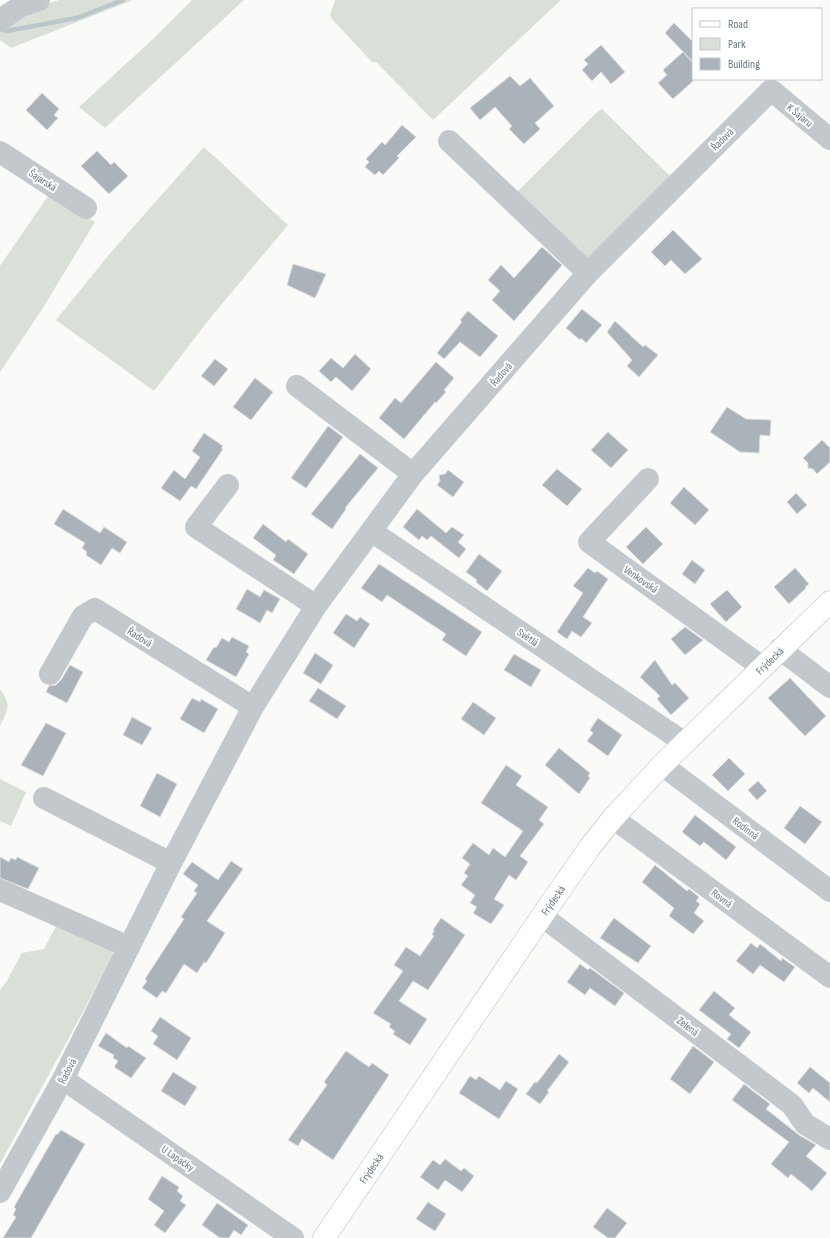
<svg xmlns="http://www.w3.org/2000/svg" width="830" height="1238" font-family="'Sofia Sans Condensed',sans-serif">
<rect width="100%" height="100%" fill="#fafaf8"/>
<path fill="#dadfd7" d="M59,0H133L11,48L0,40V29L25,12Z
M192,0H244L105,128L79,107L154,38Z
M335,0H561L433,120L376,62H372L332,19L330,15Z
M602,109L672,178L589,260L517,192L597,112Z
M204,147L288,225L211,317L154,391L56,320L112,251Z
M48,196L70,206L95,222L41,311L0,372V266Z
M0,689C12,706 8,709 0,726Z
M0,779L26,792L11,826L0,821Z
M57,924L109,946L114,955L0,1164V990L5,984L22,953L44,949Z"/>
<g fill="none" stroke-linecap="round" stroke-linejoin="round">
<path stroke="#bbc7cb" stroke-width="4.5" d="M0,29L6,31L77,18L123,0"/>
</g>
<path fill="#aab3b9" stroke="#dcdcda" d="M674,23L693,42V62L665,33Z
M601,45L625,72L611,84L601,72L592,81L582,70L588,64L584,60Z
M683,52L693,63V81L673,99L658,83L667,75L663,70Z
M510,76L520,86L530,78L554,106L535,123L540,129L524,144L509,129L512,126L495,107L480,120L470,108Z
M42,93L59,109L54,115L58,118L47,130L26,110Z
M402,125L416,137L397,156L399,158L383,175L379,171L375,175L365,167L369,162L366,159L382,142L385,145Z
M97,151L111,165L114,162L128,176L109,194L81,166Z
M673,230L702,259L685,274L671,260L665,266L651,252Z
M542,247L562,265L514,321L492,300L500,291L488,280L501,265L514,278Z
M293,264L326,274L315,298L287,285Z
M582,309L602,325L586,343L581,338L580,340L566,328Z
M468,311L498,336L480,357L460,342L444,359L437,353L462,322L460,320Z
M615,321L643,347L645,345L658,355L639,377L627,366L632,360L607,332Z
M355,354L371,369L352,391L336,377L331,382L319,371L331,358L343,368Z
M215,359L228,369L214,386L201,376Z
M436,362L454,378L444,390L446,392L436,403L435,402L404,439L379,418L395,398L401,403Z
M255,378L273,392L251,420L233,407Z
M727,407L746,419L771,420L770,436L760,435L759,453L740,452L710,432Z
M328,426L343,437L306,488L291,478Z
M608,432L628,450L611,468L591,450Z
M204,433L223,446L221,448L223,449L196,489L191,486L180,501L161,488L174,470L185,479L200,457L192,451Z
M822,440L830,448V462L817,474L813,469L808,468V463L803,458Z
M360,454L378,468L345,508L346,509L332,529L311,514Z
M557,469L582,489L567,506L542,485Z
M448,470L464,482L453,497L437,485L440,481L439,475L445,474Z
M684,487L709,510L695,525L670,503Z
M796,493L807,505L797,514L787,502Z
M63,509L100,533L104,527L127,542L120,553L112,548L101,565L86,555L87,552L82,548L85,543L54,524Z
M417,509L446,533L452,527L464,535L458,542L466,549L459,558L431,536L427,540L422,536L419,540L403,527Z
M263,524L286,542L288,539L308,554L294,574L273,560L276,555L253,538Z
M646,527L663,544L643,564L626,547Z
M479,554L502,571L487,591L476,582L477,580L466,572Z
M692,560L705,570L695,584L682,574Z
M379,564L482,632L466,656L442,640L446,634L387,595L382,602L361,588Z
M588,568L595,573L597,571L608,579L583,617L592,623L581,637L572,631L567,639L557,632L583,593L573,586Z
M795,568L809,584L805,587L806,588L789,604L774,587Z
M247,589L260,597L264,590L280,599L272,613L267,610L260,623L236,609Z
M727,590L742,607L726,622L710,604Z
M346,614L357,621L360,617L370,624L354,648L333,633Z
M685,627L703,640L685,655L671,639Z
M232,637L249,646L246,652L249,654L236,677L206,660L214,647L216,648L222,638L229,642Z
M315,653L333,665L321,684L303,673Z
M514,654L541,670L531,687L504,670Z
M655,660L672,685L675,683L689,698L671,715L657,699L660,696L640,677Z
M70,665L83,672L67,703L46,692L49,686L56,685L61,680Z
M790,678L826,716L805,736L768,698Z
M318,688L346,706L337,719L309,701Z
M192,698L200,702L201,699L218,709L204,733L180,719Z
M473,702L496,718L484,735L461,719Z
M132,717L152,728L142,745L123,735Z
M598,718L622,735L608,756L587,741L593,733L590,730Z
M46,723L66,733L43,776L21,765Z
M559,748L590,773L588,776L590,778L579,794L545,765Z
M729,758L745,774L728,791L712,775Z
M506,765L522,776L516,785L548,807L539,820L544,824L520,856L528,862L516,880L509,875L494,899L504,905L491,924L473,913L477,907L470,903L475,895L461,885L468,876L464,873L470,864L462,858L473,843L489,855L493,848L505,857L523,831L481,803Z
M157,773L177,784L160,817L140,806Z
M758,781L767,791L757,800L748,790Z
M800,806L822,822L805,844L784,828Z
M695,815L736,847L726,860L704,842L700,846L682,832Z
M0,857L9,862L11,858L16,860L17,857L39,868L28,889L0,878Z
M231,861L243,869L207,921L225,933L206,963L204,962L197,973L184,964L166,993L162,991L157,998L142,988L147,981L145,979L184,919L181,917L197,893L194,891L198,885L183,874L192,862L218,880Z
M655,865L687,891L689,889L699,897L696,901L700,904L694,913L704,921L693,934L669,916L674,908L642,882Z
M441,918L465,935L428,990L413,981L399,1001L427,1019L410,1045L393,1034L395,1031L389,1027L391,1024L373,1013L403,971L394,965L406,947L420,956L434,936L432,935L434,931L433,930Z
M614,918L651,946L638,963L600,938Z
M751,943L757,948L760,944L781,961L782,958L795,967L784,982L760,965L753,974L736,961Z
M580,964L588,970L590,968L624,993L615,1006L590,988L585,995L567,982Z
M714,991L735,1008L729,1015L751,1032L739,1048L727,1039L731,1034L699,1010Z
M160,1017L191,1038L177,1060L153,1044L158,1036L151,1031Z
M106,1033L127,1048L128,1046L146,1058L131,1078L114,1067L118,1061L113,1058L114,1055L98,1046Z
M693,1046L714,1062L690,1094L670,1079Z
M346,1051L369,1067L372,1063L389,1075L333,1160L302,1139L298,1146L288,1140L327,1085L324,1082Z
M559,1054L569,1062L547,1091L549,1092L540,1104L526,1094L535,1082L537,1083Z
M810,1067L830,1083V1102L813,1088L809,1093L797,1083Z
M173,1072L197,1087L185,1106L161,1091Z
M470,1076L476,1080L479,1076L500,1090L506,1081L518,1089L499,1119L459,1093Z
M744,1084L770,1104L766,1109L799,1135L816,1145L806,1156L827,1173L812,1191L791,1174L788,1178L771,1164L789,1142L732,1100Z
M61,1130L85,1144L31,1238H3L16,1217L13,1215L16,1209L14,1207L56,1134L57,1135Z
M445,1159L461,1171L464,1168L474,1176L462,1192L445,1180L438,1190L420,1177L433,1160L440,1165Z
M162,1176L179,1187L177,1191L183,1196L180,1201L186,1205L165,1233L154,1225L164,1211L148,1199Z
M428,1202L446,1214L435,1231L416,1219Z
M217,1203L248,1225L241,1235L234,1230L229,1238H220L202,1225Z
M607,1208L627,1223L615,1238H608L593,1227Z"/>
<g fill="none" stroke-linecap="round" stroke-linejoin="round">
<g stroke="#b5babe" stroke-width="23">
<g id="major">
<path id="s1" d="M324,1238L542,916L590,847L613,818L662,765L830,602"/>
</g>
</g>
<path stroke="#c3c8cc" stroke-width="22" d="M0,20L21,6L39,0
M449,141L588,273
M0,152L86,208
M297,386L413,474
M648,479L589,542L762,667
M228,485L196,527L316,606
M371,531L685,743
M780,649L830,687
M50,674L83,616L95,609L253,707
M662,765L830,891
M44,798L171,863
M613,818L830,977
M0,890L129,947
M542,916L792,1105L805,1124L830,1139
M63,1079L293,1238
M0,1192L63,1079L171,863L253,707L316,606L413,474L588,273L771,90L830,139"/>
<use href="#major" stroke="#fff" stroke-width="22"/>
</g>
<g text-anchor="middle" stroke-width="4" stroke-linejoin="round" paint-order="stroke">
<g font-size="11" fill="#657683" stroke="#fff">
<text transform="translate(800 115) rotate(39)" y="4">K Šajaru</text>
<text transform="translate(722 139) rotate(-45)" y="4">Řadová</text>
<text transform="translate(43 180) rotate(33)" y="4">Šajarská</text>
<text transform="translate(501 374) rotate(-49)" y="4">Řadová</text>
<text transform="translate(641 579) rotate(35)" y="4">Venkovská</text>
<text transform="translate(140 637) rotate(32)" y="4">Řadová</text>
<text transform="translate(528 637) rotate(34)" y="4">Světlá</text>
<text dy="4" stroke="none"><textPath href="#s1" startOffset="732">Frýdecká</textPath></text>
<text transform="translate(746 828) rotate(37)" y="4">Rodinná</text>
<text transform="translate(722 898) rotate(36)" y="4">Rovná</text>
<text dy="4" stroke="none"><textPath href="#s1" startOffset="408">Frýdecká</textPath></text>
<text transform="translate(688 1026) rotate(37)" y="4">Zelená</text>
<text transform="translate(67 1071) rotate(-63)" y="4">Řadová</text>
<text transform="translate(178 1158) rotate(35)" y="4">U Lapačky</text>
<text dy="4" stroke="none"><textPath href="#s1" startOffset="84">Frýdecká</textPath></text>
</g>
</g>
<rect x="692" y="8" width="130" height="72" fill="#ffffff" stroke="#c1c8cd"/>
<rect x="700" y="21" width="20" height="6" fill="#ffffff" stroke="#c1c8cd"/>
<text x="728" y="28" font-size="12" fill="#657683">Road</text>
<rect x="700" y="38" width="20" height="12" fill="#dadfd7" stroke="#c1c8cd"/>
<text x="728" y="48" font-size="12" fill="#657683">Park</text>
<rect x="700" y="58" width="20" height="12" fill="#aab3b9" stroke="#c1c8cd"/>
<text x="728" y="68" font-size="12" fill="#657683">Building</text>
</svg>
